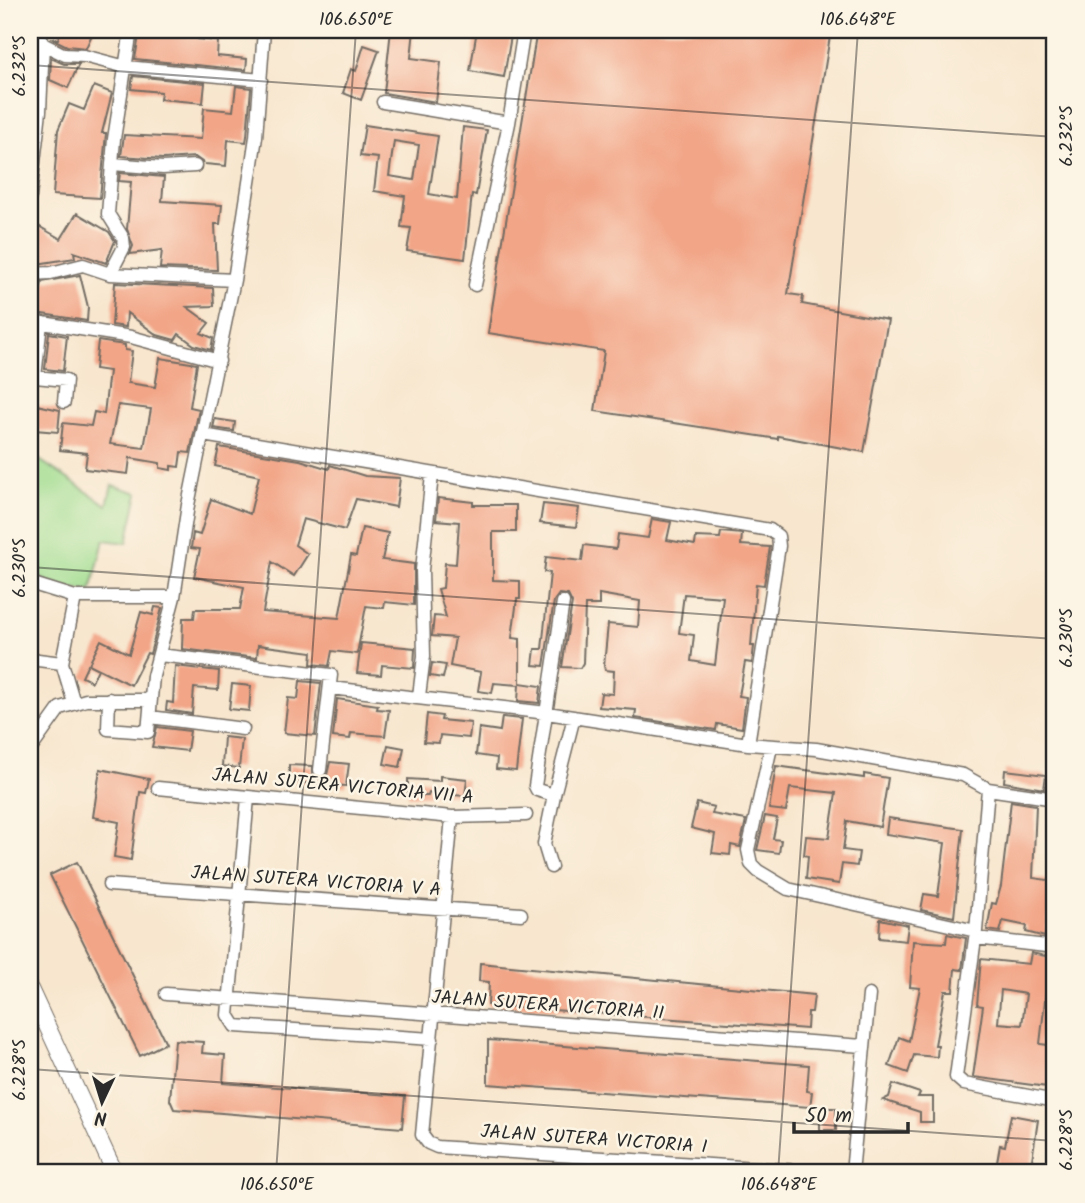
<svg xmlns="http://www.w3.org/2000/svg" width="1085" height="1203" font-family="Kalam,sans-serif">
<rect width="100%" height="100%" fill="#fcf5e5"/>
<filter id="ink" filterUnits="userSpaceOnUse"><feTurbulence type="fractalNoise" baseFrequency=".0143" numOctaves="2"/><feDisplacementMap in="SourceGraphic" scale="14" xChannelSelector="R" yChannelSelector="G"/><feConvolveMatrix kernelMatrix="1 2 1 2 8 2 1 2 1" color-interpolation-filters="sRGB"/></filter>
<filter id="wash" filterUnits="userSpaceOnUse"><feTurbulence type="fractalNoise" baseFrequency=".00686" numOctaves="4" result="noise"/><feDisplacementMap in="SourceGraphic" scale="28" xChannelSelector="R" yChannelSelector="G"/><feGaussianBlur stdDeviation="1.57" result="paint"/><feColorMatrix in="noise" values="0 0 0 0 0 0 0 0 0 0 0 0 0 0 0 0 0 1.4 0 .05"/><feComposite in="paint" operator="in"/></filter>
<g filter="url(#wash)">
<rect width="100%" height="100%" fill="#f8e6ce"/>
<path fill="#a1dd91" stroke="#66845e" stroke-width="2" d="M32,455L107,505L112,485L138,493L127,543L104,540L91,591L63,588L30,574Z"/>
<g id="blocks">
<path fill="#f2a587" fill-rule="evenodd" d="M61,30H94L86,48L67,46L51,38L58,39Z
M140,30L178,33L199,30L198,39L218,41L217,56L247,59L246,70L135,59Z
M391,30H414L411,58L441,62L436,102L384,93Z
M477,30H512L504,77L470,71Z
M537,30H831L788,294L803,296L802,304L888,320L864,452L778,436V439L595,411L604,351L488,333Z
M364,45L379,50L361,100L343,93L351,69L356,71Z
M51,58L64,64H79L68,88L50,80Z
M133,76L205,83L203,103L160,99L161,92L131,89Z
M94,86L112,93L102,133H106L100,198L53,195L58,130L69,104L84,110Z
M236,86L251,88L247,136L246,142L228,140L226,166L205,164L195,157L163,159L121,156L124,135L201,139L204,108L233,111Z
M365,125L438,136L429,194L457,199L463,127L487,130L476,195L472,194L465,259L407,251L411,228L401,227L405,196L374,191L378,158L360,156ZM394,141L419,145L414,180L389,176Z
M120,173L164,177L162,201L222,205L220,224H215L217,270L160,268L162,250L130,254L133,246L127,229L131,182L119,181Z
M77,213L109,232L115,241L106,263L74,252L75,258L30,265V233L35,224L61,239Z
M80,275L88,307L87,321L36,313L42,282Z
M115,283L213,288L214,306L187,307L209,323L201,333L213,338L211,350L194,345L179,334L175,340L157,335L127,313L126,327L112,325Z
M49,333L67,336L63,371L45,369Z
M98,341L125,345V350L132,351L128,383L155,387L160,358L197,364L190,407L199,409L190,453L181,452L179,467L171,466V470L160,468V463L130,458L128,474L85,469L87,453L60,450L63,423L91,426L94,412L104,414L109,371L95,369ZM118,405L151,409L144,448L110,444Z
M37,405L60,410L58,432L35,430Z
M215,419L235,422L234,431L213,428Z
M219,447L300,460L329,469L330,465L365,476L400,478L396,507L356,499L345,530L303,519L295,545L308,554L294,576L272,562L263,612L339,618L351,555L356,556L362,528L388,533L382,560L414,564V605L385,602L384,608L366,606L357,654L332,651L329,666L311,664L312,652L258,645L257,658L182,649L183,618H194L195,609H240L244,587L194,577L200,549L191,548L193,533L200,535L211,499L250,514L259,476L215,466Z
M438,498L473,502V505H516V532H493V580L520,581V599H517L512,638L520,639V683L541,686L539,703L518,701L519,685L494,683L492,693L478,691L481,672L450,666L455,638L432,636L434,616L446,617L438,589L443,588L445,563L456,564L459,522L436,520Z
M543,504L579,508L576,527L540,523Z
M652,519L671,522L667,540L695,545L696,537L720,538L721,532L742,534L741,545L770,547L764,585L756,584L751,646H754L752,663L745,662L739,696L746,697L742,728L717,724L716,730L635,718L636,710L599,707L601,693L613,694L614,671L605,670L604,666L608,624L638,627L640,601L599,594V605H585L583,663L580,668L562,667L572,603L568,595L559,594L554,601L544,666L533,665L535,649H542L550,573L544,572L546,557L582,561L584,545L616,549L618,534L648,538ZM684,594L723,597L715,665L691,661L694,635L679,633Z
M155,607L162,608L150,654L147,653L131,685L89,664L101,640L129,654L141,612L153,615Z
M361,643L415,648L414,668L382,665L381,675L357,673Z
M432,663L446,665L443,678L430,676Z
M88,664L98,669L92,682L82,677Z
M175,666L219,671L218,690L194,688L192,714L166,710L167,702L173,703Z
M300,681L321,683L315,736L284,733L288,698L298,699Z
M232,684L251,686L249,711L229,709Z
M337,699L378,705L377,709L389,710L385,736L351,733L350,739L333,737Z
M427,714L442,716L441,720L471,723L469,738L440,735L439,743L424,742Z
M502,717L522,719L516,771L496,769L497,758L476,755L479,728L500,731Z
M157,727L190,731L187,751L152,747Z
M224,737L242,739L239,768L222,766Z
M388,745L404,748L400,767L384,764Z
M330,762L349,764L346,786L289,782V765L312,766V774L320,779L327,775Z
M776,766L864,778V774L888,778L880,827L847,821L843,850L859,852L857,866L842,864L839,884L806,879L808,856L804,855L806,836L829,838L836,793L790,788L786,811L769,809Z
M100,769L149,779L146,793L140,792L131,860L114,857L119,822L93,817Z
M1005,770L1046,775L1044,789L1004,782Z
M440,776L467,779L465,796L429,793L428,796H408V779L440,781Z
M1011,801L1036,805L1033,878L1055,881L1045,937L1026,932L1027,926L1003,921L1000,932L987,930L992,903L996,904L1001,886Z
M697,803L714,807L712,814L746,820L740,847L731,845L730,855L712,853L715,834L691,828Z
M765,816L777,818L773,839L781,840L779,853L757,850Z
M888,818L963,829L954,917L921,910L924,894L938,896L945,843L886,834Z
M77,862L166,1043L140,1056L50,875Z
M880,919L908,925L906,941L879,938Z
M947,934L966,938L962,970L955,969L953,991H945L935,1045H938L937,1057L914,1055L908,1073L889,1066L899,1037L909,1041L920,988L910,987L913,941L946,943Z
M1031,953L1050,957L1040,1044L1055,1046V1088L973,1077L983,1006L977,1005L981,959L1029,964ZM1001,990L1026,994L1022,1025L998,1023Z
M480,963L814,995L812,1012H808L807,1029L488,1005L489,982L479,981Z
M175,1040L203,1042L202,1053L225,1055L223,1083L405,1096L402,1128L174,1109L170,1100Z
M488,1040L809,1065L807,1091L812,1092L810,1107L488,1084Z
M893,1084L920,1093L918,1097H933V1122H920V1112L883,1100L889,1097Z
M820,1108H836V1130H820Z
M1011,1115L1038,1120L1030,1173H995L1000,1145L1005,1146Z"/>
</g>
</g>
<g filter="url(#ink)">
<use href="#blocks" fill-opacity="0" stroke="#736c64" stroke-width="2"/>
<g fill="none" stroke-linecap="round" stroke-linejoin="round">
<g stroke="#736c64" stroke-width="15">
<path id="minor" d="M36,30L43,44L65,55L84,56L126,67L261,80
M383,102L509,123
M112,164L163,168L195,166
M30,197L40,111L43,44
M30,274L51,273L83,265L110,274L234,280
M110,274L124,247L123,238L108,214L114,139L131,30
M475,285L509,123L524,30
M30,321L131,337L219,361
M30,377H35L41,323
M35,377L66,380L64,402
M203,435L770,530L778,536L779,546L748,744
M30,583L75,597H174
M159,655L331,675L320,770
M30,659L62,663
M331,688L547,713L748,744L816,749L963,775L988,789L976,931L956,1077L964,1084L1055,1101
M419,696L424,656L422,570L432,475
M109,699L108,729L148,732L153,676L174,597L188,505L234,280L256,137L264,30
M74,703L62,663L75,597
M150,717L243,729
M771,747L748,850L751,864L758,871L788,889L976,931
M30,750L60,708L86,700H151
M158,788L452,817L526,815
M988,789L1055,799
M554,795L574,717
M248,798L228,1015L235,1026L432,1039
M452,817L422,1135L428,1143L437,1147L831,1173
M551,867L544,844L554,795L537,790L535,786L563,602
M109,885L521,914
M976,938L1055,947
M166,994L863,1046
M852,1173L869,995"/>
</g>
<g stroke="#736c64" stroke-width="18">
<path id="tertiary" d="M30,989L115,1173"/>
</g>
<use href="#minor" stroke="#fff" stroke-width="12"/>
<use href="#tertiary" stroke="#fff" stroke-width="16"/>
</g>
</g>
<path fill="none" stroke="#2b2b2b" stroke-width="2" stroke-opacity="0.45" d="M30,65L1055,137M30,567L1055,639M30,1069L1055,1141M276,1173L356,30M778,1173L858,30"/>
<g text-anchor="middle" stroke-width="5" stroke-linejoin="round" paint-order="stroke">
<g font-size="19" fill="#2b2b2b" stroke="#fcf5e5">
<text transform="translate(343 785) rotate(5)" y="7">JALAN SUTERA VICTORIA VII A</text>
<text transform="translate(316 880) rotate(4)" y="7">JALAN SUTERA VICTORIA V A</text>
<text transform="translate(548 1004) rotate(4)" y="7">JALAN SUTERA VICTORIA II</text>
<text transform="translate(594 1138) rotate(4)" y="7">JALAN SUTERA VICTORIA I</text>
</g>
</g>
<rect width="1085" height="1203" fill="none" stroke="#fcf5e5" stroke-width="77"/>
<g transform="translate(102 1102) rotate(184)" stroke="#fcf5e5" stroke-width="5" paint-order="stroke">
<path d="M0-5L12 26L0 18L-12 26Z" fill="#2b2b2b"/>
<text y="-10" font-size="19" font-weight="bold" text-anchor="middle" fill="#2b2b2b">N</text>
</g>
<path d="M794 1122v10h114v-10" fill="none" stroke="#2b2b2b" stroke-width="3.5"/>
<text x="805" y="1122" font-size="21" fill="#2b2b2b" stroke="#fcf5e5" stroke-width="5" paint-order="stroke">50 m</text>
<rect x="38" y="38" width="1008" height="1126" fill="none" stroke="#2b2b2b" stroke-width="2.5"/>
<g font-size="18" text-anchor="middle" fill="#2b2b2b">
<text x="356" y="25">106.650°E</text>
<text x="858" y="25">106.648°E</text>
<text transform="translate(19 66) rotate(-90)" y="6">6.232°S</text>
<text transform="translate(1066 136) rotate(-90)" y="6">6.232°S</text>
<text transform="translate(19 568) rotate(-90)" y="6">6.230°S</text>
<text transform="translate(1066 638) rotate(-90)" y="6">6.230°S</text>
<text transform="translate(19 1070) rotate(-90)" y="6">6.228°S</text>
<text transform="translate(1066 1140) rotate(-90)" y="6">6.228°S</text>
<text x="277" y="1190">106.650°E</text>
<text x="779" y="1190">106.648°E</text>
</g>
</svg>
